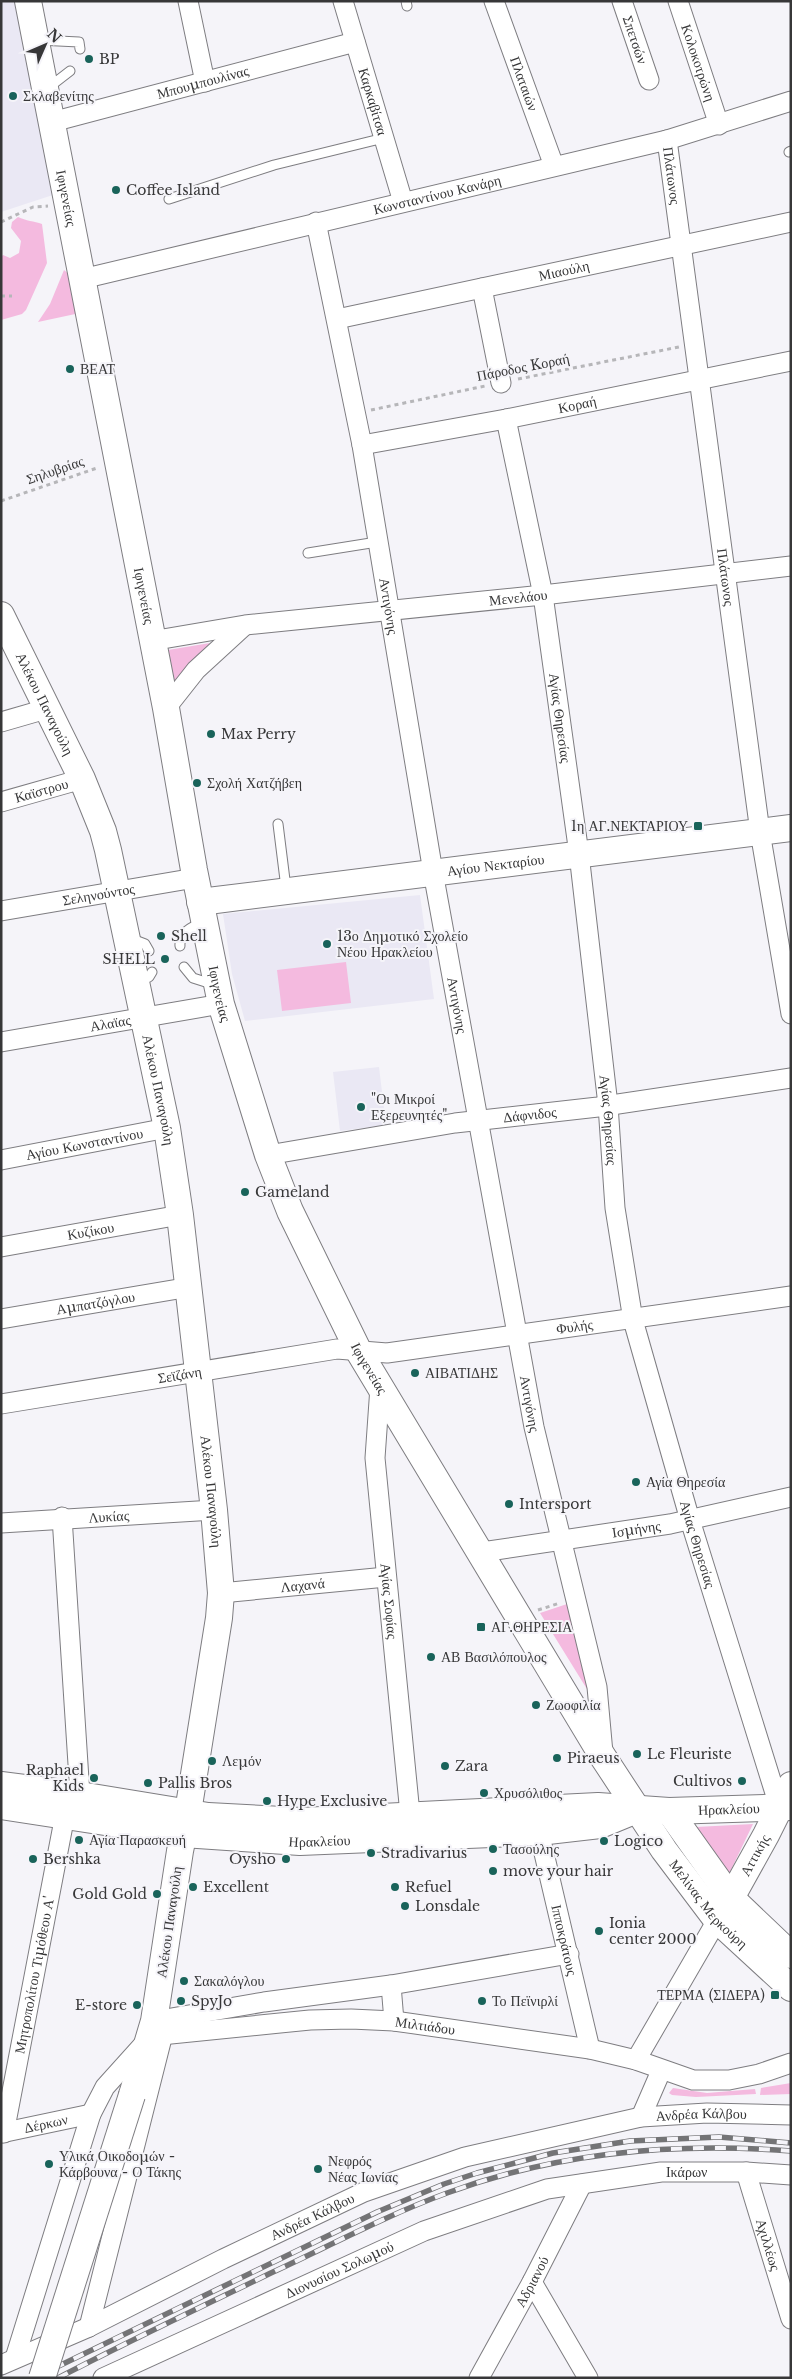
<svg xmlns="http://www.w3.org/2000/svg" width="792" height="2379" font-family="'Libre Baskerville',serif">
<rect width="100%" height="100%" fill="#f5f4f9"/>
<path fill="#eae8f4" d="M1,1H23L62,192L1,212Z
M420,895L434,999L245,1021L232,974L223,914Z
M379,1067L386,1125L340,1131L333,1072Z"/>
<path fill="#f4badf" d="M18,217C26,221 34,221 42,224L47,263L26,310L22,314L1,320V257L3,255L10,258L19,253L21,241L11,228L12,222Z
M64,270L72,277L80,313L38,322L50,304Z
M210,643L174,685L168,650Z
M346,962L351,1003L282,1011L277,970Z
M570,1603L590,1694L540,1613Z
M753,1824L728,1876L696,1827Z
M791,2083V2094L760,2095L761,2088Z
M673,2088L707,2093L755,2089L756,2094L696,2097L672,2095L669,2093Z"/>
<g fill="none" stroke-linecap="round" stroke-linejoin="round">
<g stroke="#7e7d81" stroke-width="11">
<path id="lane" d="M406,1L407,6
M38,40L79,42L80,49
M48,88L70,71
M789,152L791,151
M169,199L274,165L384,138
M308,553L377,542
M278,824L286,888
M132,939L145,944L149,951
M180,946C179,933 191,927 202,923
M184,967L193,978L215,985
M139,981L149,977L152,972"/>
</g>
<g stroke="#7e7d81" stroke-width="21">
<g id="street">
<path d="M188,1L205,82"/>
<path id="s1" d="M343,1L403,202"/>
<path id="s2" d="M494,1L554,166"/>
<path id="s3" d="M622,1L649,80"/>
<path id="s4" d="M678,1L719,125"/>
<path id="s5" d="M52,122L355,42"/>
<path id="s6" d="M667,140L760,832L791,1014"/>
<path id="s7" d="M316,222L362,445L433,872L534,1427L597,1687L603,1753"/>
<path id="s8" d="M82,279L667,140L791,101"/>
<path d="M482,288L501,383"/>
<path id="s9" d="M337,319L791,222"/>
<path id="s10" d="M506,419L543,595L579,854L608,1105L615,1208L633,1320L690,1520L779,1806"/>
<path id="s11" d="M362,445L506,419L791,361"/>
<path id="s12" d="M151,641L245,625L543,595L791,566"/>
<path d="M166,708L196,670L244,626"/>
<path d="M1,722L46,709"/>
<path id="s13" d="M1,802L82,779"/>
<path id="s14" d="M1,911L195,878"/>
<path id="s15" d="M1,1042L221,1004"/>
<path id="s16" d="M268,1155L455,1123L598,1107L791,1078"/>
<path id="s17" d="M1,1160L167,1128"/>
<path id="s18" d="M1,1247L180,1215"/>
<path id="s19" d="M1,1319L190,1287"/>
<path id="s20" d="M380,1387L375,1458L410,1814"/>
<path id="s21" d="M1,1404L337,1349L387,1353L791,1296"/>
<path d="M62,1517L80,1795"/>
<path id="s22" d="M1,1523L214,1510"/>
<path id="s23" d="M482,1552L670,1524L791,1497"/>
<path id="s24" d="M221,1593L386,1577"/>
<path id="s25" d="M539,1832L590,2049"/>
<path d="M391,1985L394,2021"/>
<path d="M154,2021L264,2002L391,1985L569,1954"/>
<path d="M636,2060L723,1910"/>
<path d="M641,2117L661,2071"/>
<path id="s26" d="M1,2133L91,2114"/>
<path id="s27" d="M4,2133L65,1815"/>
<path id="s28" d="M746,2172L791,2319"/>
<path d="M532,2282L588,2378"/>
<path d="M89,2327L163,2034"/>
<path id="s29" d="M15,2358L91,2114L105,2087L151,2036L310,2020L351,2019L394,2021L590,2049L636,2060L693,2080H729L759,2074L791,2063"/>
<path id="s30" d="M1,2365L89,2327L223,2259L364,2192L465,2157L641,2117L707,2113L791,2115"/>
<path id="s31" d="M103,2378L424,2231L547,2189L661,2172H746L791,2175"/>
<path id="s32" d="M479,2378L532,2282L582,2184"/>
</g>
</g>
<g stroke="#7e7d81" stroke-width="28">
<g id="secondary">
<path id="s33" d="M28,1L166,708L194,870L221,1004L268,1155L290,1211L358,1350L603,1757L664,1850L716,1919L791,1988"/>
<path id="s34" d="M1,615L82,779L103,831L108,850L167,1128L180,1215L214,1510L221,1593L219,1618L188,1812L180,1851L154,2021L132,2095"/>
<path id="s35" d="M200,902L791,828"/>
<path id="s36" d="M1,1785L80,1795L208,1816L302,1821L598,1806L669,1811L791,1807"/>
<path id="s37" d="M1,1806L183,1834L300,1842L539,1832L600,1825L634,1811"/>
<path d="M669,1811L731,1898L791,1955"/>
<path id="s38" d="M731,1898L766,1835L791,1785"/>
</g>
</g>
<path stroke="#b6b6b9" stroke-width="3" stroke-dasharray="4 4" stroke-linecap="butt" d="M1,222L33,207L48,206
M1,296H12
M518,379L679,347
M371,410L485,386
M1,501L97,468
M538,1610L560,1603"/>
<use href="#lane" stroke="#fff" stroke-width="9"/>
<use href="#street" stroke="#fff" stroke-width="19"/>
<use href="#secondary" stroke="#fff" stroke-width="26"/>
<g stroke="#747476" stroke-width="5.5">
<path id="rail" d="M34,2378L377,2212L444,2184L477,2173L553,2153L630,2141L719,2137L791,2143
M58,2378C129,2341 201,2307 273,2272C331,2245 387,2215 447,2193C558,2152 674,2142 791,2151"/>
</g>
<use href="#rail" stroke="#f5f4f9" stroke-width="4" stroke-dasharray="11" stroke-linecap="butt"/>
<g stroke="#7e7d81" stroke-width="28" stroke-linecap="butt">
<path id="secondary-bridge" d="M42,2378L132,2095"/>
</g>
<use href="#secondary-bridge" stroke="#fff" stroke-width="26"/>
</g>
<g fill="#19635a" stroke="#f5f4f9" stroke-width="2">
<circle cx="89" cy="59" r="5"/>
<circle cx="13" cy="96" r="5"/>
<circle cx="116" cy="190" r="5"/>
<circle cx="70" cy="369" r="5"/>
<circle cx="211" cy="734" r="5"/>
<circle cx="197" cy="783" r="5"/>
<rect x="693" y="821" width="10" height="10" rx="2.5"/>
<circle cx="161" cy="936" r="5"/>
<circle cx="327" cy="944" r="5"/>
<circle cx="165" cy="959" r="5"/>
<circle cx="361" cy="1107" r="5"/>
<circle cx="245" cy="1192" r="5"/>
<circle cx="415" cy="1373" r="5"/>
<circle cx="636" cy="1482" r="5"/>
<circle cx="509" cy="1504" r="5"/>
<rect x="476" y="1622" width="10" height="10" rx="2.5"/>
<circle cx="431" cy="1657" r="5"/>
<circle cx="536" cy="1705" r="5"/>
<circle cx="637" cy="1754" r="5"/>
<circle cx="557" cy="1758" r="5"/>
<circle cx="212" cy="1761" r="5"/>
<circle cx="445" cy="1766" r="5"/>
<circle cx="94" cy="1778" r="5"/>
<circle cx="742" cy="1781" r="5"/>
<circle cx="148" cy="1783" r="5"/>
<circle cx="484" cy="1793" r="5"/>
<circle cx="267" cy="1801" r="5"/>
<circle cx="79" cy="1840" r="5"/>
<circle cx="604" cy="1841" r="5"/>
<circle cx="493" cy="1849" r="5"/>
<circle cx="371" cy="1853" r="5"/>
<circle cx="33" cy="1859" r="5"/>
<circle cx="286" cy="1859" r="5"/>
<circle cx="493" cy="1871" r="5"/>
<circle cx="193" cy="1887" r="5"/>
<circle cx="395" cy="1887" r="5"/>
<circle cx="157" cy="1894" r="5"/>
<circle cx="405" cy="1906" r="5"/>
<circle cx="599" cy="1931" r="5"/>
<circle cx="184" cy="1981" r="5"/>
<rect x="770" y="1990" width="10" height="10" rx="2.5"/>
<circle cx="181" cy="2001" r="5"/>
<circle cx="482" cy="2001" r="5"/>
<circle cx="137" cy="2005" r="5"/>
<circle cx="49" cy="2164" r="5"/>
<circle cx="318" cy="2169" r="5"/>
</g>
<g text-anchor="middle" stroke-width="4" stroke-linejoin="round" paint-order="stroke">
<g font-size="14" fill="#373738" stroke="#f5f4f9">
<text dy="5" stroke="none"><textPath href="#s3" startOffset="41">Σπετσών</textPath></text>
<text dy="5" stroke="none"><textPath href="#s4" startOffset="65">Κολοκοτρώνη</textPath></text>
<text dy="5" stroke="none"><textPath href="#s5" startOffset="156">Μπουμπουλίνας</textPath></text>
<text dy="5" stroke="none"><textPath href="#s2" startOffset="88">Πλαταιών</textPath></text>
<text dy="5" stroke="none"><textPath href="#s1" startOffset="105">Καρκαβίτσα</textPath></text>
<text dy="5" stroke="none"><textPath href="#s6" startOffset="36">Πλάτωνος</textPath></text>
<text dy="5" stroke="none"><textPath href="#s8" startOffset="365">Κωνσταντίνου Κανάρη</textPath></text>
<text dy="5" stroke="none"><textPath href="#s33" startOffset="201">Ιφιγενείας</textPath></text>
<text dy="5" stroke="none"><textPath href="#s9" startOffset="232">Μιαούλη</textPath></text>
<text transform="translate(523 367) rotate(-11)" y="5">Πάροδος Kοραή</text>
<text dy="5" stroke="none"><textPath href="#s11" startOffset="219">Κοραή</textPath></text>
<text transform="translate(55 470) rotate(-19)" y="5">Σηλυβρίας</text>
<text dy="5" stroke="none"><textPath href="#s6" startOffset="441">Πλάτωνος</textPath></text>
<text dy="5" stroke="none"><textPath href="#s33" startOffset="606">Ιφιγενείας</textPath></text>
<text dy="5" stroke="none"><textPath href="#s12" startOffset="370">Μενελάου</textPath></text>
<text dy="5" stroke="none"><textPath href="#s7" startOffset="391">Αντιγόνης</textPath></text>
<text dy="5" stroke="none"><textPath href="#s34" startOffset="99">Αλέκου Παναγούλη</textPath></text>
<text dy="5" stroke="none"><textPath href="#s10" startOffset="304">Αγίας Θηρεσίας</textPath></text>
<text dy="5" stroke="none"><textPath href="#s13" startOffset="42">Καϊστρου</textPath></text>
<text dy="5" stroke="none"><textPath href="#s35" startOffset="298">Αγίου Νεκταρίου</textPath></text>
<text dy="5" stroke="none"><textPath href="#s14" startOffset="99">Σεληνούντος</textPath></text>
<text dy="5" stroke="none"><textPath href="#s33" startOffset="1011">Ιφιγενείας</textPath></text>
<text dy="5" stroke="none"><textPath href="#s7" startOffset="796">Αντιγόνης</textPath></text>
<text dy="5" stroke="none"><textPath href="#s15" startOffset="111">Αλαϊας</textPath></text>
<text dy="5" stroke="none"><textPath href="#s34" startOffset="504">Αλέκου Παναγούλη</textPath></text>
<text dy="5" stroke="none"><textPath href="#s16" startOffset="265">Δάφνιδος</textPath></text>
<text dy="5" stroke="none"><textPath href="#s10" startOffset="709">Αγίας Θηρεσίας</textPath></text>
<text dy="5" stroke="none"><textPath href="#s17" startOffset="85">Αγίου Κωνσταντίνου</textPath></text>
<text dy="5" stroke="none"><textPath href="#s18" startOffset="91">Κυζίκου</textPath></text>
<text dy="5" stroke="none"><textPath href="#s19" startOffset="96">Αμπατζόγλου</textPath></text>
<text dy="5" stroke="none"><textPath href="#s21" startOffset="580">Φυλής</textPath></text>
<text dy="5" stroke="none"><textPath href="#s33" startOffset="1416">Ιφιγενείας</textPath></text>
<text dy="5" stroke="none"><textPath href="#s21" startOffset="181">Σεϊζάνη</textPath></text>
<text dy="5" stroke="none"><textPath href="#s7" startOffset="1201">Αντιγόνης</textPath></text>
<text dy="5" stroke="none"><textPath href="#s34" startOffset="909">Αλέκου Παναγούλη</textPath></text>
<text dy="5" stroke="none"><textPath href="#s22" startOffset="108">Λυκίας</textPath></text>
<text dy="5" stroke="none"><textPath href="#s23" startOffset="156">Ισμήνης</textPath></text>
<text dy="5" stroke="none"><textPath href="#s10" startOffset="1144">Αγίας Θηρεσίας</textPath></text>
<text dy="5" stroke="none"><textPath href="#s24" startOffset="82">Λαχανά</textPath></text>
<text dy="5" stroke="none"><textPath href="#s20" startOffset="215">Αγίας Σοφίας</textPath></text>
<text dy="5" stroke="none"><textPath href="#s36" startOffset="731">Ηρακλείου</textPath></text>
<text dy="5" stroke="none"><textPath href="#s37" startOffset="321">Ηρακλείου</textPath></text>
<text dy="5" stroke="none"><textPath href="#s38" startOffset="49">Αττικής</textPath></text>
<text dy="5" stroke="none"><textPath href="#s33" startOffset="2051">Μελίνας Μερκούρη</textPath></text>
<text transform="translate(169 1922) rotate(-82)" y="5">Αλέκου Παναγούλη</text>
<text dy="5" stroke="none"><textPath href="#s25" startOffset="111">Ιπποκράτους</textPath></text>
<text dy="5" stroke="none"><textPath href="#s27" startOffset="161">Μητροπολίτου Τιμόθεου Α'</textPath></text>
<text dy="5" stroke="none"><textPath href="#s29" startOffset="630">Μιλτιάδου</textPath></text>
<text dy="5" stroke="none"><textPath href="#s30" startOffset="750">Ανδρέα Κάλβου</textPath></text>
<text dy="5" stroke="none"><textPath href="#s26" startOffset="46">Δέρκων</textPath></text>
<text dy="5" stroke="none"><textPath href="#s31" startOffset="624">Ικάρων</textPath></text>
<text dy="5" stroke="none"><textPath href="#s30" startOffset="345">Ανδρέα Κάλβου</textPath></text>
<text dy="5" stroke="none"><textPath href="#s28" startOffset="76">Αχιλλέως</textPath></text>
<text dy="5" stroke="none"><textPath href="#s31" startOffset="260">Διονυσίου Σολωμού</textPath></text>
<text dy="5" stroke="none"><textPath href="#s32" startOffset="110">Αδριανού</textPath></text>
</g>
<g font-size="14" fill="#373738" stroke="#f5f4f9" text-anchor="start">
<text x="99" y="64">BP</text>
<text x="23" y="101">Σκλαβενίτης</text>
<text x="126" y="195">Coffee Island</text>
<text x="80" y="374">ΒΕΑΤ</text>
<text x="221" y="739">Max Perry</text>
<text x="207" y="788">Σχολή Χατζήβεη</text>
<text x="688" y="831" text-anchor="end">1η ΑΓ.ΝΕΚΤΑΡΙΟΥ</text>
<text x="171" y="941">Shell</text>
<text x="337" y="941">13ο Δημοτικό Σχολείο<tspan x="337" dy="16">Νέου Ηρακλείου</tspan></text>
<text x="155" y="964" text-anchor="end">SHELL</text>
<text x="371" y="1104">"Οι Μικροί<tspan x="371" dy="16">Εξερευνητές"</tspan></text>
<text x="255" y="1197">Gameland</text>
<text x="425" y="1378">ΑΙΒΑΤΙΔΗΣ</text>
<text x="646" y="1487">Αγία Θηρεσία</text>
<text x="519" y="1509">Intersport</text>
<text x="491" y="1632">ΑΓ.ΘΗΡΕΣΙΑ</text>
<text x="441" y="1662">ΑΒ Βασιλόπουλος</text>
<text x="546" y="1710">Ζωοφιλία</text>
<text x="647" y="1759">Le Fleuriste</text>
<text x="567" y="1763">Piraeus</text>
<text x="222" y="1766">Λεμόν</text>
<text x="455" y="1771">Zara</text>
<text x="84" y="1775" text-anchor="end">Raphael<tspan x="84" dy="16">Kids</tspan></text>
<text x="732" y="1786" text-anchor="end">Cultivos</text>
<text x="158" y="1788">Pallis Bros</text>
<text x="494" y="1798">Χρυσόλιθος</text>
<text x="277" y="1806">Hype Exclusive</text>
<text x="89" y="1845">Αγία Παρασκευή</text>
<text x="614" y="1846">Logico</text>
<text x="503" y="1854">Τασούλης</text>
<text x="381" y="1858">Stradivarius</text>
<text x="43" y="1864">Bershka</text>
<text x="276" y="1864" text-anchor="end">Oysho</text>
<text x="503" y="1876">move your hair</text>
<text x="203" y="1892">Excellent</text>
<text x="405" y="1892">Refuel</text>
<text x="147" y="1899" text-anchor="end">Gold Gold</text>
<text x="415" y="1911">Lonsdale</text>
<text x="609" y="1928">Ionia<tspan x="609" dy="16">center 2000</tspan></text>
<text x="194" y="1986">Σακαλόγλου</text>
<text x="765" y="2000" text-anchor="end">ΤΕΡΜΑ (ΣΙΔΕΡΑ)</text>
<text x="191" y="2006">SpyJo</text>
<text x="492" y="2006">Το Πεϊνιρλί</text>
<text x="127" y="2010" text-anchor="end">E-store</text>
<text x="59" y="2161">Υλικά Οικοδομών -<tspan x="59" dy="16">Κάρβουνα - Ο Τάκης</tspan></text>
<text x="328" y="2166">Νεφρός<tspan x="328" dy="16">Νέας Ιωνίας</tspan></text>
</g>
</g>
<rect width="792" height="2379" fill="none" stroke="#373738" stroke-width="5"/>
<g transform="translate(45 45) rotate(45)" stroke="#f5f4f9" stroke-width="4" paint-order="stroke">
<path d="M0-4L9 19L0 12L-9 19Z" fill="#373738"/>
<text y="-8" font-size="14" font-weight="bold" text-anchor="middle" fill="#373738">N</text>
</g>
</svg>
